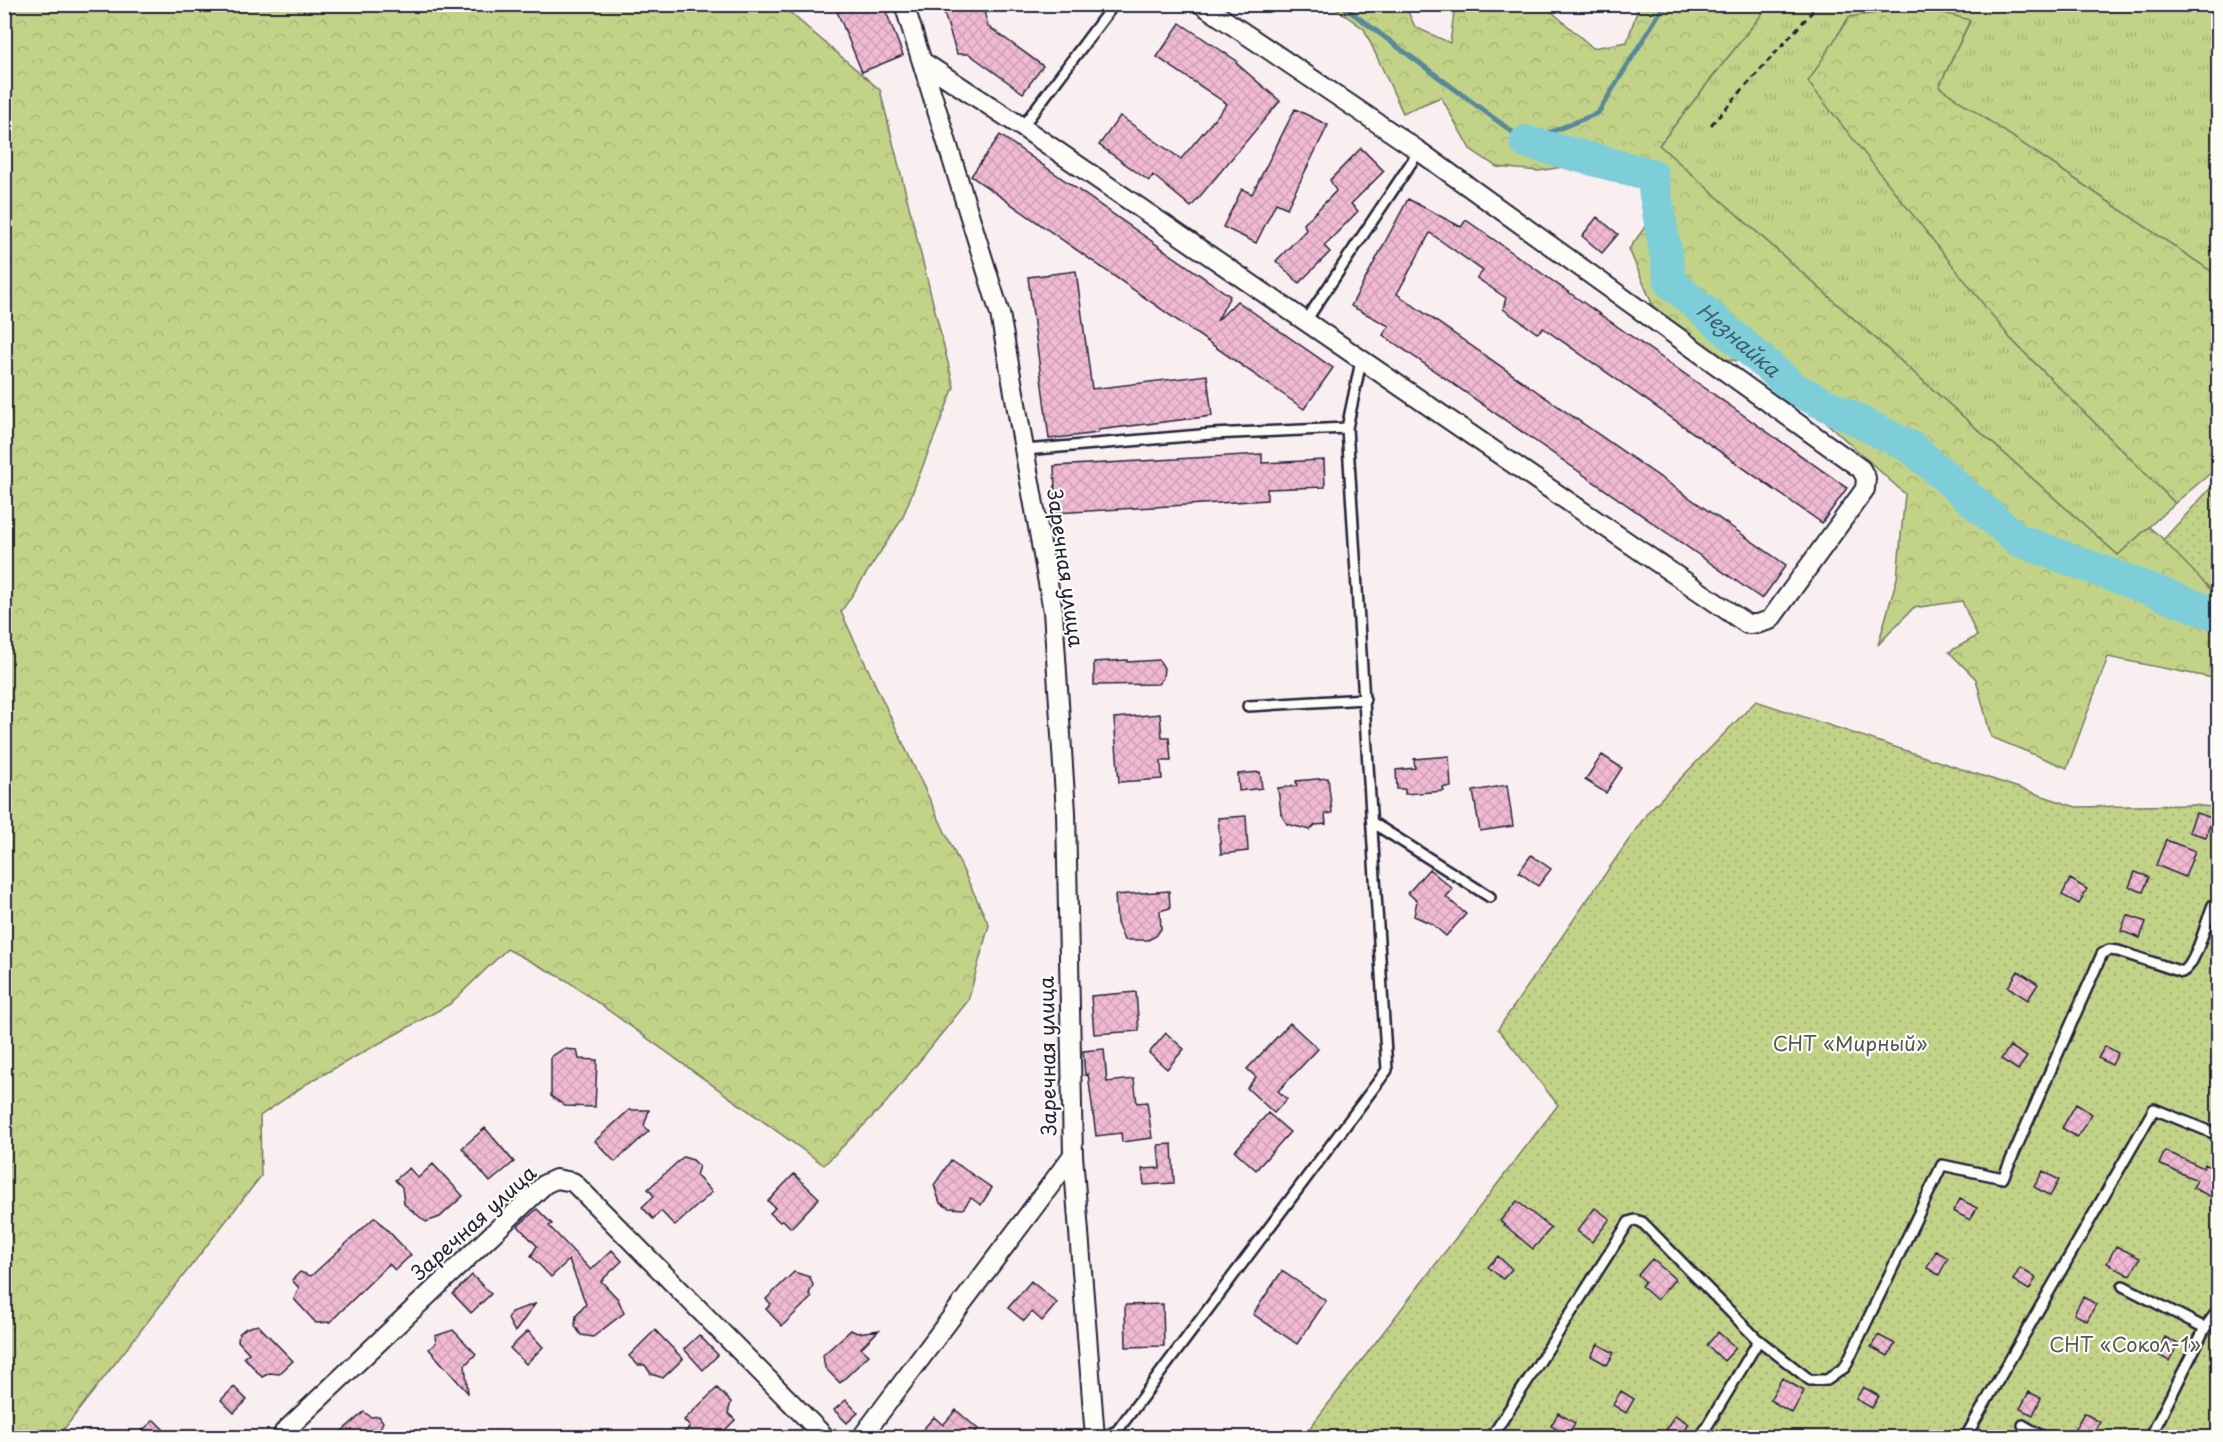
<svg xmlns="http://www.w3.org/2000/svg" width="2223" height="1442" font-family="'Playpen Sans',sans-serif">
<defs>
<pattern id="grass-tufts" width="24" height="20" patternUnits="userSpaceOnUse" patternTransform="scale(1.5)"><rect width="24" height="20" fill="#c2d388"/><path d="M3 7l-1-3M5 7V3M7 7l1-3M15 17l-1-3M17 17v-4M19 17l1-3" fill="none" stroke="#a6b576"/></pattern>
<pattern id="forest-crowns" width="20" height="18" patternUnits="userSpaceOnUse" patternTransform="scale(1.5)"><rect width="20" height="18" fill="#c2d388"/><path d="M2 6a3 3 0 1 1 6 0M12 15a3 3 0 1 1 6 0" fill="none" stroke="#a6b576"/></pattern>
<pattern id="garden-dots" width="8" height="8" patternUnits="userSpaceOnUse" patternTransform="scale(1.5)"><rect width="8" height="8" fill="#c2d388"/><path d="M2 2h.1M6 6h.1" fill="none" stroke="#a6b576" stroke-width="1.8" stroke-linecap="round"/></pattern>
<pattern id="building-cross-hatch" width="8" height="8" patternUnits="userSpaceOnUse" patternTransform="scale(1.5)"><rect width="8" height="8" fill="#f0bad2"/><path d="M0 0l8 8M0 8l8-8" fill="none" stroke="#cea0b5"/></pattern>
</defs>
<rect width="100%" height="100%" fill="#faeff0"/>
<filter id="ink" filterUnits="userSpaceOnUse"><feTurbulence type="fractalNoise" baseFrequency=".0167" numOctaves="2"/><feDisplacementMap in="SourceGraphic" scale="12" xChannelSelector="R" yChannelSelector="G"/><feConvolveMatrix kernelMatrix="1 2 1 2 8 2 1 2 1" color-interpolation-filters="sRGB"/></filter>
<g filter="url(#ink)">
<path fill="url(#grass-tufts)" stroke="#727a62" stroke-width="1.5" d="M1769,5H2218V276L1939,87L1970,21L1849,17L2010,338L2175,503L2118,555L1659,145Z"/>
<path fill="url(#forest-crowns)" stroke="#727a62" stroke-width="1.5" d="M5,4L781,5L880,90L954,387L902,519L841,612L989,925L968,1001L885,1104L824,1165L566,980L507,949L450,1004L308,1083L260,1116L261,1176L57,1438L4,1437Z
M1331,5H1405L1415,27L1450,43L1455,5H1544L1593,48L1627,42L1639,5H1769L1659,145L2118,555L2149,527L2218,585V679L2108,657L2067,768L1991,737L1976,679L1949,652L1977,636L1962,601L1913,608L1878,645L1897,578L1905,494L1763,365L1706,356L1658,318L1629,249L1668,195L1580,164L1539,171L1497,167L1470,149L1441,97L1403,113L1364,29Z
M1921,7L1970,20L1939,87L2218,276V338L2209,351L2218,354V467L2175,503L2010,338L1808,82L1849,17Z"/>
<path fill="url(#garden-dots)" stroke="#727a62" stroke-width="1.5" d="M2218,480V597L2163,540Z
M1756,701L2076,807L2194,805L2218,808V1437L1302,1438L1558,1105L1498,1029L1648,812Z"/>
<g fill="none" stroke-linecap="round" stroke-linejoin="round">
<path stroke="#59899a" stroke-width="5" d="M1340,4L1526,142L1598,113L1665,4"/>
<path stroke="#7eceda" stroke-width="33" id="s1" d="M1526,142L1652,175L1671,283L1795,389L1912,448L2018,540L2218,615"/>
</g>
<path fill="url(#building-cross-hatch)" stroke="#22223b" stroke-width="1.5" d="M834,4H883L903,55L862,72Z
M941,4H982L988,26L1043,66L1023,93L969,54H957Z
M1180,23L1237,61L1236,63L1280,101L1191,207L1153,175L1149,181L1099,145L1120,116L1181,159L1227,104L1157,57Z
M1295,109L1328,125L1287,208L1276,203L1256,243L1223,227L1242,189L1252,194Z
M1000,135L1230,296L1217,321L1237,301L1333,368L1304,409L971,176Z
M1361,148L1384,171L1351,204L1358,211L1324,246L1330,252L1299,283L1276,261L1306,230L1304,224L1336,191L1330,180Z
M1408,199L1461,227L1466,220L1847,488L1822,523L1543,328L1537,333L1503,309L1506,298L1477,278L1483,271L1430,233L1397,294L1786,565L1762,599L1383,335L1389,326L1351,306Z
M1597,217L1618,234L1602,253L1582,236Z
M1076,271L1092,389L1207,375L1212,416L1098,430V433L1049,439L1028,277Z
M1262,454V463L1324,460L1325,487L1267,489V500L1056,513L1054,466Z
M1127,660V662L1159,660L1164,668L1163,678L1158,684L1094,685V662Z
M1160,714L1162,737H1169L1171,761H1161L1162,779L1119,782L1114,718Z
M1602,755L1622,768L1606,793L1585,780Z
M1449,756L1451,787H1443L1444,791L1405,794V789H1397L1396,770L1415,768L1414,759Z
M1260,772L1262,788L1239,791L1238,774Z
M1328,778L1332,813L1325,814L1326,824L1315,825L1310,830L1287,824L1281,814L1278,788L1297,786L1296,781Z
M1507,785L1513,826L1480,831L1473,791Z
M2196,813L2212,818L2206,837L2189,832Z
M1246,816L1248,851L1221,854L1218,818Z
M2166,840L2195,851L2185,877L2156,865Z
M1531,855L1551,869L1538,886L1519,872Z
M1429,869L1453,889L1446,897L1466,914L1446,936L1432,924L1414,916L1417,901L1408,893Z
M2135,872L2149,877L2143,892L2129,887Z
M2070,879L2087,889L2079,904L2062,895Z
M1169,891L1170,908L1160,911L1161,929L1156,936L1148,940H1124L1117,923L1115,895Z
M2127,915L2146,922L2140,938L2121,931Z
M2018,971L2038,984L2028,1000L2008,987Z
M1136,992L1139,1031L1094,1034L1091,996Z
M1290,1023L1318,1049L1278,1091L1287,1099L1274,1113L1247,1088L1256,1077L1247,1069Z
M1166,1033L1184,1049L1167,1069L1149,1053Z
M2010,1046L2027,1057L2018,1070L2001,1059Z
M2105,1046L2118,1053L2112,1065L2098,1058Z
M563,1049L577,1050L579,1059L597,1060L595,1107L565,1106L551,1096V1057Z
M1104,1049L1107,1082L1134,1079L1137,1103L1147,1102L1152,1138L1122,1142L1121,1133L1096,1136L1088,1074L1085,1075L1083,1051Z
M2076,1104L2092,1114L2077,1137L2062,1128Z
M629,1110H649L644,1126L649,1131L615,1162L595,1141Z
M1268,1113L1290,1132L1256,1170L1235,1151Z
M485,1128L514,1162L490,1182L462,1148Z
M1172,1144L1174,1183L1144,1185L1142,1169L1160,1168L1158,1145Z
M2165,1151L2204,1168L2205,1164L2218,1171V1200L2193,1188L2197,1180L2159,1164Z
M683,1157L693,1160L699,1166L696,1175L712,1192L675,1226L661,1211L653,1219L642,1207L654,1196L648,1189Z
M951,1160L992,1188L981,1205L971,1198L963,1209L949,1208L940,1203L934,1185Z
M433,1164L463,1196L440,1217L426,1222L404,1204L402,1187L395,1180L409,1168L418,1178Z
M2043,1171L2059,1180L2050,1196L2034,1187Z
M794,1174L819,1198L791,1228L783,1220L780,1222L770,1213L775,1208L768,1201Z
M1960,1199L1977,1208L1970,1220L1953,1211Z
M1517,1201L1551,1228L1533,1249L1500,1221Z
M1595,1208L1610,1219L1592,1242L1577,1231Z
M537,1209L552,1224L549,1226L591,1270L612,1250L622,1261L601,1281L618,1299L624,1313L593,1337L581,1335L575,1326L576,1316L586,1304L569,1260L551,1277L531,1256L537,1246L518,1226Z
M375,1217L411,1255L395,1270L389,1264L330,1322L316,1323L294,1299L299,1288L292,1280L300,1272L311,1276Z
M2116,1246L2140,1258L2130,1276L2107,1263Z
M1936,1251L1948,1258L1939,1275L1927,1268Z
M1498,1256L1512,1269L1503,1279L1488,1267Z
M1652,1259L1675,1279L1657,1300L1641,1286L1645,1281L1638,1275Z
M2020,1268L2036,1278L2029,1290L2013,1280Z
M1282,1271L1326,1301L1297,1344L1253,1314Z
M794,1272L810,1277L813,1285L809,1294L812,1297L782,1326L766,1309L771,1304L766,1299Z
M472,1275L491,1294L471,1313L453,1294Z
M1031,1281L1057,1303L1042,1321L1032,1312L1024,1321L1008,1308Z
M2083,1297L2096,1304L2087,1321L2074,1314Z
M535,1304L515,1332L508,1319L511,1312Z
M1163,1304L1164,1346L1126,1347L1125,1305Z
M258,1325L293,1361L279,1374L270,1373L262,1377L244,1357L249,1353L238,1341L239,1334L246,1328Z
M453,1330L476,1354L465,1365L468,1393L429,1349L436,1343L435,1336Z
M655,1330L683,1359L663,1378L651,1374L645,1365H638L629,1356Z
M851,1330L857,1333L879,1330L861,1348L869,1355L840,1383L825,1368L823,1355Z
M528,1331L543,1347L526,1364L510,1348Z
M1718,1332L1736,1348L1724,1361L1707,1345Z
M699,1335L718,1355L703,1370L684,1349Z
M1878,1335L1895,1344L1888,1356L1871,1347Z
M2165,1337L2178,1344L2169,1361L2157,1354Z
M1598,1344L1614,1353L1607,1365L1591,1356Z
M1782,1378L1804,1391L1792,1413L1770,1400Z
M234,1387L247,1400L234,1413L221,1400Z
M1863,1387L1879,1396L1872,1408L1856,1399Z
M717,1388L731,1402L728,1413L735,1420L718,1437H680L690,1427L684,1420Z
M1621,1391L1634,1399L1626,1413L1613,1405Z
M2029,1392L2041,1398L2033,1415L2020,1409Z
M846,1400L858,1413L847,1423L834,1410Z
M956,1410L978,1429L971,1437H916L934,1417L943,1425Z
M364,1412L371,1417L379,1416L383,1422L376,1437H335Z
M1558,1413L1575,1423L1568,1435L1551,1426Z
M2084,1413L2100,1422L2091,1437H2070Z
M1675,1415L1689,1424L1681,1437L1666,1430Z
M154,1420L171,1437H135Z"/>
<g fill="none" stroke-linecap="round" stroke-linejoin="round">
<g stroke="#22223b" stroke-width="14">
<path id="service" d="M1022,127L1114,4
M1305,322L1419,151
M1025,450L1212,434L1347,428
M1248,706L1365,699
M1373,823L1490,897
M2123,1286L2205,1328
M2023,1425L2045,1438
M1101,1438L1117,1431L1387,1070L1347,428L1361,361
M1491,1438L1629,1222L1635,1220L1642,1222L1756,1338L1810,1380H1827L1845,1367L1942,1165L2003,1178L2102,954L2109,950L2118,951L2182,972C2196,966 2206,921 2213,905
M1700,1438L1759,1340
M1965,1438L2154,1109L2218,1135
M2150,1438L2205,1328L2218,1310"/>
</g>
<g stroke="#22223b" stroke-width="22">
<path id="minor" d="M904,4L1000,314L1053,611L1066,812L1073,1155L1095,1438
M923,62L1022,127L1747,624H1757L1770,620L1865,489L1866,478L1861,469L1419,151L1201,4
M282,1438L284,1432L545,1184L556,1179L573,1182L826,1438
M861,1438L1073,1155"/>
</g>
<path stroke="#22223b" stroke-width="3" stroke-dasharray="6 4.5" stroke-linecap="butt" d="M2197,4L2218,14
M1711,125L1819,4"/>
<use href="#service" stroke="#fdfcf7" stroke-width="9"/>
<use href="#minor" stroke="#fdfcf7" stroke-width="18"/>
</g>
</g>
<g text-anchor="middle" stroke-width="4.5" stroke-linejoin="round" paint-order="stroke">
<g font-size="20" fill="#22223b" stroke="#fdfcf7">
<text transform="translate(1065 568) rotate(82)" y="7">Заречная улица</text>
<text transform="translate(1048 1056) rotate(-91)" y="7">Заречная улица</text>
<text transform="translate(474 1223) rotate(-42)" y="7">Заречная улица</text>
</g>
<g font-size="20" fill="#525752" stroke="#fdfcf7">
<text x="1850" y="1051">СНТ «Мирный»</text>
<text x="2125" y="1352">СНТ «Сокол-1»</text>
</g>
<g font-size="21" font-style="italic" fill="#425e73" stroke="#fdfcf7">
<text dy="7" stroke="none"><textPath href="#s1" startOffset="328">Незнайка</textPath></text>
</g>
</g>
<rect width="2223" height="1442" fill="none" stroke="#fdfcf7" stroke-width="24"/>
<rect x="12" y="12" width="2199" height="1418" fill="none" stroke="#22223b" stroke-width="2" filter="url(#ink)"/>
</svg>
